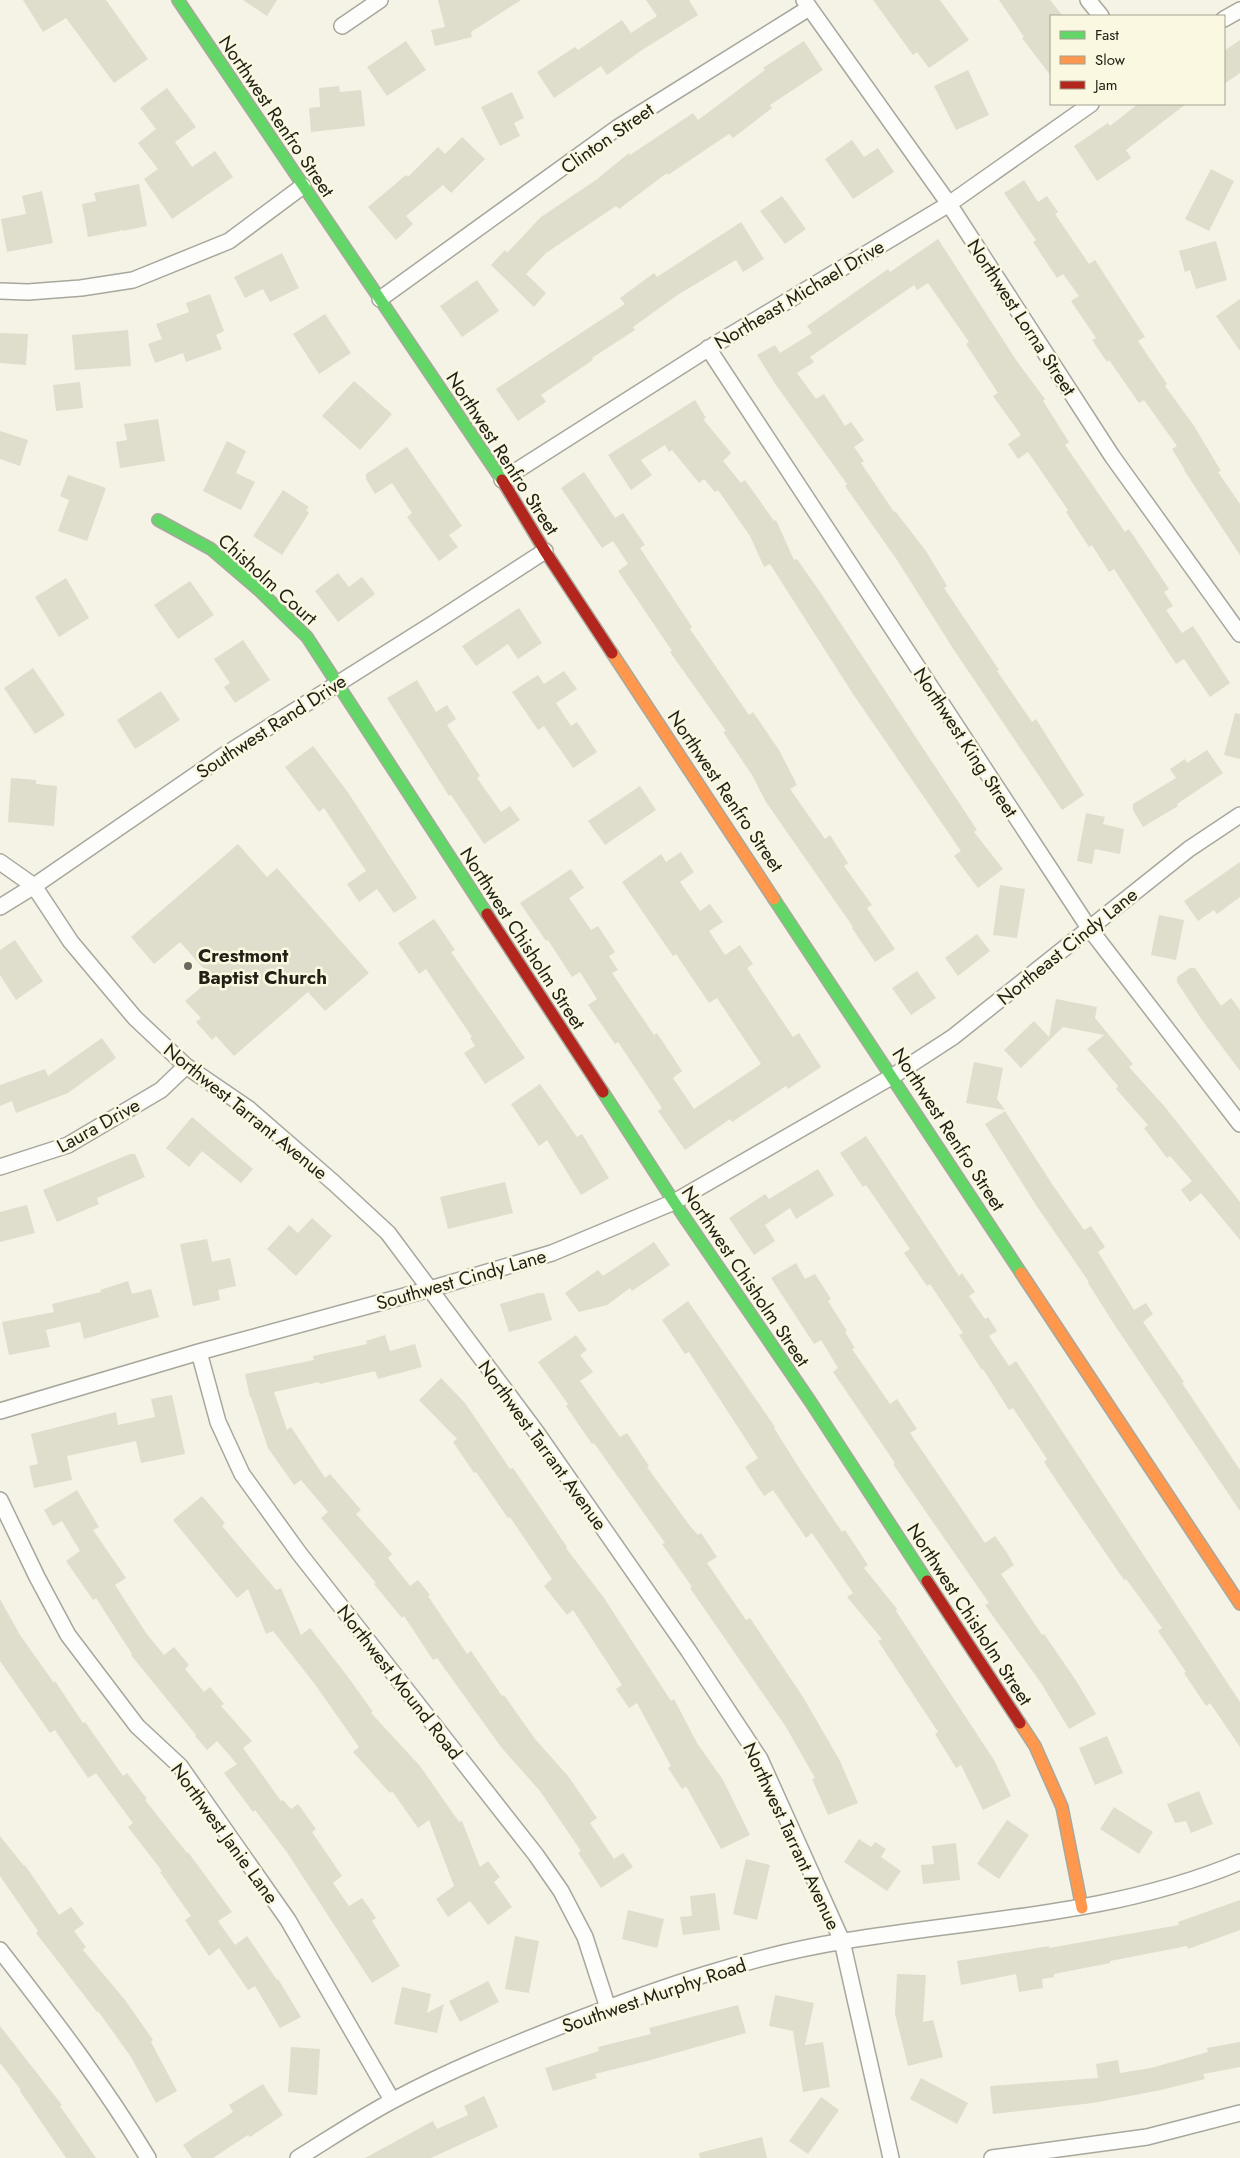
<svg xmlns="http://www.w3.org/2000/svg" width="1240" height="2158" font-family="Jost,sans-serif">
<rect width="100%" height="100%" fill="#f4f3e6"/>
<path fill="#dfddcb" d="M23,0H106L148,59L114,83L66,18L43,32Z
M243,0H277L267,16Z
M438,0H521L471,32L472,37L435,46L431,30L445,27Z
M646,0H689L698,15L642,50L607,75L601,66L554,98L537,72L575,47L578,50L622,20L631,33L657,16Z
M873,0H940L969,40L929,68L917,52L913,55Z
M999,0H1050L1063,16H1051V76L1022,38L1024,37Z
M1240,40V73L1224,84V51Z
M406,41L426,70L387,96L367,67Z
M804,41L823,70L770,105L772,108L733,138L729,134L668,175L667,173L619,209L616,206L546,253L526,274L546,293L534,307L491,265L505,250L507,253L541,217L596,180L629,153L630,155L693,113L698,120L765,70L763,68Z
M968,70L989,115L956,130L934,86Z
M339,86L340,92L361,90L365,126L311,132L309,108L320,107L319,88Z
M167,88L196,127L175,142L192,167L215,151L233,177L172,219L144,179L158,169L138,143L156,129L140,108Z
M512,92L524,118L514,123L520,136L500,146L481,107Z
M1138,104H1186L1126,150L1131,158L1097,181L1074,146L1108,123L1110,126Z
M462,137L485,159L451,193L443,185L406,216L413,224L396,240L368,207L406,175L408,177L438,147L445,154Z
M852,140L864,157L878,148L894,172L853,199L825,159Z
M1211,169L1234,181L1209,231L1185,219Z
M1024,180L1038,202L1047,196L1058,212L1055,214L1089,264L1095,260L1145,337L1138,341L1167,384L1165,386L1194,426L1221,471L1218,472L1240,504V555L1184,470H1185L1172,449L1177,446L1144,400L1139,403L1109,360L1107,362L1092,340L1096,338L1071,301L1079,296L1063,274L1057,278L1033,242L1036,240L1004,193Z
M139,184L147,226L122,231L121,229L120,231L88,237L82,204L96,201L94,193Z
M42,191L53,243L7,252L1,219L26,214L22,196Z
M782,196L806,229L785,244L760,211Z
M741,222L764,259L743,272L736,260L679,294L633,327L635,330L592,358L593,360L541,395L546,402L518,421L496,389L625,304L620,298L654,273L657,277Z
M938,239L1016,360L1045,399L1043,401L1069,442L1065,445L1125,532L1129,529L1169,589L1164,592L1173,606L1166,610L1182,633L1193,626L1230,683L1210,697L1184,659L1176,664L1114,569L1109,572L1092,545L1089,547L1066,512L1068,510L1028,452L1018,459L1008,444L1021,435L993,396L998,393L966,344L969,342L928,283L917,290L914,285L810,357L814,362L797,373L816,399L824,394L845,426L851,422L864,440L854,447L864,461L861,463L894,512L895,511L926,551L947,586L944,588L999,670L997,671L1032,722L1036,719L1084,795L1062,810L954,650L897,560L845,486L847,484L776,385L757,355L775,345L780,353L812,333L807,326L888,269L890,272Z
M1216,241L1227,280L1196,289L1190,270L1185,272L1179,251Z
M282,253L299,288L270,302L263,289L245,298L234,277Z
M477,280L499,311L462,337L440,306Z
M210,294L224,331L216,335L222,349L186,362L183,353L155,363L148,344L162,339L156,324L189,312L186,303Z
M1240,299V351L1216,316Z
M325,314L351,353L319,374L293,334Z
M128,330L131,366L75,370L72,335Z
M0,333L28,334L26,365L0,363Z
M354,381L392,414L360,450L322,416Z
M80,382L83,408L56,411L53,385Z
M695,400L706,418L703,419L731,453L723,461L741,483L745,480L774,521L776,520L794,560L797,559L820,592L977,830L974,832L1003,869L978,888L954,856L961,851L853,694L770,564L764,567L750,536L718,490L715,492L704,479L699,483L672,450L669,452L665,445L641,460L652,475L631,490L608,455Z
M158,419L165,461L120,468L116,442L127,440L124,424Z
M0,431L28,440L20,466L0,459Z
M227,441L246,451L236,473L255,482L241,510L203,491Z
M407,447L462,526L449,535L458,547L439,561L407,517L412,513L392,483L375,494L366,479V474Z
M584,472L615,518L623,513L645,545L640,548L692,627L690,629L749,715L753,712L779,750L797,785L790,789L825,839L830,835L848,863L844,866L872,905L867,908L895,949L875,962L852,928L853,927L766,802L752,775L723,732L726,731L670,652L672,651L618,571L628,564L613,541L602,548L561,488Z
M68,475L106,488L87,541L58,531L69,500L60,496Z
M283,490L309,507L306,510L309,513L282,555L253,536Z
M338,573L349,587L362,577L375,594L338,622L315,591Z
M66,578L89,618L59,637L35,597Z
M190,581L214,615L178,639L154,605Z
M519,608L542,643L518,659L508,644L476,666L462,646Z
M243,640L270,680L235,703L224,687L230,683L214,659Z
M33,668L65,715L35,734L4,688Z
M564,671L577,689L556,703L571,726L577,722L597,752L573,768L544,726L538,730L512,692L538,675L544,684Z
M417,680L436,712L447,705L456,719L447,725L480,776L477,778L501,812L510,806L520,820L484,844L451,795L449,796L387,698Z
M161,691L180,720L135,749L117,720Z
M1235,713L1240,714V759L1224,755Z
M313,746L347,791L417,898L394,913L377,889L359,902L347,884L366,871L324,808L319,812L285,767Z
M1207,750L1223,773L1177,804L1178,806L1143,827L1133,810V804L1176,778L1170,769L1185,759L1187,763Z
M11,778L36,780V784L57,786L54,826L8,822Z
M640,786L656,810L605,845L588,821Z
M1086,813L1105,817L1103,824L1124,829L1120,854L1095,849L1092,864L1077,861Z
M238,844L267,877L277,868L369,973L325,1011L308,992L234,1056L216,1036L212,1040L196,1022L201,1018L185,1001L212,978L180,942L154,964L131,937Z
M681,852L694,872L680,882L700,911L710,904L723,922L709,931L725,955L740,945L753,964L747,968L793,1037L799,1033L821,1067L788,1089L786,1086L732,1122L730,1119L685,1150L658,1111L662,1108L618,1042L615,1044L588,1005L597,999L580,972L572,977L548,940L546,941L520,903L571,869L584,888L569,898L591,930L598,926L615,952L609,956L618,970L612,973L654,1035L657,1033L682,1071L673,1078L694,1109L761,1064L717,998L709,1003L676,954L673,956L622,882L661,854L666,862Z
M1240,862V897L1217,914L1214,910L1198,921L1184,901Z
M1000,885L1025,889L1017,938L993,935Z
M1159,915L1184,920L1176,960L1151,955Z
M434,919L455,950L451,952L525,1058L485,1084L464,1053L475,1046L470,1038L472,1037L426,969L419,974L398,943Z
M977,934L990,951L958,976L945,958Z
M15,940L43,981L16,1000L0,975V950Z
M1190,968H1195L1221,1006L1231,998L1240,1010V1071L1202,1020L1177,982V977Z
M917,971L936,998L911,1015L892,988Z
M1056,999L1097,1007L1095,1018L1133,1064L1129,1067L1165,1107L1240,1202V1240L1201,1193L1190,1202L1181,1190L1192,1181L1170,1156L1167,1158L1144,1128L1148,1125L1116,1089L1118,1086L1087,1049L1104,1035L1063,1027L1021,1068L1004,1050L1034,1021L1049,1037Z
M102,1038L116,1058L68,1093L16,1113L12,1101L0,1106V1085L45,1069L48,1076Z
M974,1062L1003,1068L997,1099L1005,1110L966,1103Z
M540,1084L577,1137L582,1134L609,1178L581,1195L547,1140L539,1146L511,1104Z
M1005,1111L1052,1184L1084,1230L1091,1226L1105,1247L1098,1252L1134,1310L1146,1303L1153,1314L1143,1322L1184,1382L1182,1383L1240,1470V1511L1114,1324L1088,1283L1089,1282L1036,1205L985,1124Z
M192,1117L253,1169L241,1183L202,1151L189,1167L166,1148Z
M866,1136L959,1276L962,1273L975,1292L969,1296L985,1319L988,1317L997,1331L989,1336L1009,1366L1016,1361L1240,1702V1747L1210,1703L1206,1706L1184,1673L1186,1672L1158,1631L1162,1628L1126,1579L1124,1580L1066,1495L1044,1462L1047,1459L1013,1408L1009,1410L983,1369L982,1370L959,1335L963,1333L930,1284L927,1286L904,1253L910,1249L866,1185L863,1187L840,1153Z
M130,1154H135L145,1177L97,1198L99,1204L57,1222L43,1190Z
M818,1169L834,1195L796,1219L790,1208L765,1225L775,1241L754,1255L729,1218L765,1194L769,1199Z
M505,1182L513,1213L448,1229L440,1197Z
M27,1205L35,1233L0,1242V1212Z
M312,1218L332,1236L296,1276L267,1249L289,1225L298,1233Z
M207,1239L212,1262L230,1258L236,1286L218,1290L220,1300L193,1306L180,1244Z
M654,1242L670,1265L632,1291L630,1288L607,1305L579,1312L565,1293L598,1270L603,1276Z
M796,1263L805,1279L815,1274L831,1299L828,1301L847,1331L845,1332L855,1348L852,1349L890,1404L897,1399L917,1429L910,1433L985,1543L995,1536L1007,1553L1014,1565L1001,1574L1042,1635L1044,1634L1075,1679L1096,1714L1069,1729L1041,1683L985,1605L989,1603L917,1499L893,1464L895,1463L833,1372L838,1368L821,1340L814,1344L771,1278Z
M128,1281L132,1294L151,1289L159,1317L84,1339L80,1322L46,1330L50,1347L9,1355L2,1322L54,1312L52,1304L101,1292L100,1290Z
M538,1293H544L552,1320L509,1332L500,1304Z
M688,1301L775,1427L774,1428L801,1471L842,1532L845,1530L868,1565L864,1568L897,1609L896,1611L994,1760L1011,1796L983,1810L961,1765L956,1768L935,1734L938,1732L878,1641L882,1639L847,1597L853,1593L812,1533L806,1538L773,1490L764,1496L745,1467L758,1458L689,1352L685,1354L662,1320Z
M385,1335L390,1351L415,1344L422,1367L378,1379L375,1371L320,1384L319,1382L274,1392L287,1430L291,1427L325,1478L330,1474L361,1510L356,1514L392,1554L388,1558L410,1586L418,1580L430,1595L428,1596L467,1654L471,1651L502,1696L504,1695L535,1739L568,1776L597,1818L590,1823L614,1859L623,1853L633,1867L601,1888L578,1853L581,1851L540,1791L501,1747L437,1658L433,1660L404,1616L402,1618L374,1584L376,1583L321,1518L328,1512L301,1480L294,1485L268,1448L251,1397H250L245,1374L314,1360L313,1356L367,1344L366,1341Z
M576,1335L587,1350L580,1355L593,1372L580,1381L620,1437L627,1433L649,1466L647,1467L690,1526L698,1535L701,1533L717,1557L707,1563L746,1620L750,1618L803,1697L840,1761L858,1803L828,1815L812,1779L815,1778L786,1727L690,1588L692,1587L662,1544L665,1543L594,1443L592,1444L566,1406L568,1404L538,1362Z
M441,1378L465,1403L510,1469L513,1468L567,1547L566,1548L604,1598L671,1701L674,1699L697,1743L723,1780L750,1835L721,1849L686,1786L682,1789L668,1768L671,1766L637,1703L629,1708L616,1689L622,1685L573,1610L567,1615L544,1586L552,1579L510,1517L508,1518L476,1472L474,1473L453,1442L457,1439L419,1400Z
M172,1395L185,1454L141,1463L136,1441L67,1456L72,1480L34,1488L29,1466L38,1464L31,1434L116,1412L118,1425L155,1417L151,1399Z
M77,1490L99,1527L93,1530L126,1578L115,1585L146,1633L164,1655L174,1647L189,1665L185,1669L204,1692L210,1687L224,1704L221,1706L252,1741L243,1748L281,1801L283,1800L291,1809L298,1804L316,1829L312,1832L342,1876L333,1883L349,1906L362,1898L376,1918L372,1921L400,1966L372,1983L286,1851L255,1810L253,1812L224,1773L237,1764L217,1741L207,1750L195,1736L196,1735L131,1655L132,1654L96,1598L93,1600L66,1561L80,1551L62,1521L53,1526L44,1510Z
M202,1496L225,1523L222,1526L276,1590L281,1588L301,1635L310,1628L348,1677L373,1712L371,1713L420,1766L459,1822L462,1821L480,1867L488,1861L500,1877L494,1882L512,1907L488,1925L470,1901L448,1917L436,1899L454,1886L429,1820L418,1828L392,1791L390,1793L353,1752L359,1747L314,1683L273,1631L266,1634L248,1589L237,1598L173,1520Z
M0,1599L20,1635L54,1683L55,1681L83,1723L85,1722L123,1776L127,1773L147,1799L145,1800L187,1853L188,1852L232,1912L218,1921L235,1945L247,1936L277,1980L278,1979L301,2017L280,2028L255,1986L248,1990L219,1948L209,1956L185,1920L191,1916L160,1872L162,1871L128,1827L133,1823L96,1773L88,1778L55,1730L50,1733L0,1661Z
M1107,1736L1123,1773L1095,1785L1079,1748Z
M1199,1791L1213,1824L1191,1833L1186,1821L1175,1823L1167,1804Z
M1114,1807L1153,1832L1139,1854L1100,1829Z
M1007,1820L1029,1835L999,1879L977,1864Z
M0,1836L24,1866L25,1865L59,1915L71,1907L84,1924L74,1931L86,1947L83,1950L125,2000L153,2040L151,2042L177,2091L156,2103L131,2057L98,2011L97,2012L36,1933L38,1931L0,1876Z
M859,1839L871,1847L875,1842L886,1849L881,1857L901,1871L887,1891L844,1862Z
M956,1843L960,1880L923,1884L921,1865L934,1864L932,1846Z
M746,1859L770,1865L757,1920L733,1914Z
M715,1893L720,1930L683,1935L680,1917L692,1916L690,1896Z
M1240,1900V1930L1188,1949L1187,1946L1110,1961V1963L1054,1974V1977L1042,1979L1043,1988L1019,1992L1016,1974L961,1985L957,1961L1049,1946V1948L1179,1925L1178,1922Z
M628,1910L664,1919L657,1948L622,1939Z
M515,1936L539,1941L529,1993L505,1989Z
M897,1974L926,1975L923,2022L933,2020L943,2057L908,2066L895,2014Z
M488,1981L499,2002L460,2022L449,2001Z
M402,1987L431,1994L427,2013L444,2004L437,2033L394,2024Z
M775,1995L814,2003L805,2045L823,2042L830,2087L803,2092L793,2031L769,2026Z
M738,2005L746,2033L647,2061L595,2074L597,2078L553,2091L545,2068L599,2051L598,2047L651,2034L649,2028Z
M0,2026L62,2105L60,2106L96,2158H66L20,2091L21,2090L0,2063Z
M1240,2042V2067L1203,2074L1205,2079L1161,2090L1093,2103L993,2114L990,2086L1098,2078L1096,2064L1118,2060L1120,2073L1151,2068L1208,2052L1207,2048Z
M291,2047L320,2049L317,2095L288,2092Z
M921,2078L968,2103L957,2124L910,2099Z
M263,2084L283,2115L250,2137L248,2135L213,2158H192L183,2145L233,2112L229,2105Z
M484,2096L498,2127L431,2158H365L433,2121L437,2129L468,2115L464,2106Z
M821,2097L839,2110L808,2154L789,2141Z
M762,2137L767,2158H700L699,2153Z"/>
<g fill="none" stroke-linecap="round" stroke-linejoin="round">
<g stroke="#a8a79d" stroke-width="18">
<path id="street" d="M804,0L949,204L1112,456L1240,634
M1088,0L1101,16
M1224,19L1240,10
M342,26L380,0
M0,291L28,292L81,288L133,280L229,241L303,186
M380,299L617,128L809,8
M708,348L1089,928L1240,1124
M502,480L714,345L949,204L1091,104
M0,862L34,886L71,942L135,1018L186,1066L249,1109L334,1183L388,1233L537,1433L688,1650L760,1759L842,1941L891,2158
M0,907L34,886L226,754L434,623L545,551
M0,1167L68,1145L161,1090L186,1066
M199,1352L218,1422L242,1474L299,1553L536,1855L561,1891L585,1937L608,2008
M0,1411L199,1352L430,1289L552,1253L674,1202L893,1076L953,1037L1189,849L1240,815
M0,1500L37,1577L68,1635L137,1726L180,1766L288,1920L392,2100
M0,1950C53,2018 104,2085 148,2158
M298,2158C329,2139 360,2118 392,2101C449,2070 510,2046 571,2022C659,1988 750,1956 844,1941C977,1919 1114,1915 1240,1862
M992,2158L1147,2137L1240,2113"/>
</g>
<g stroke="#a8a79d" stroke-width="14">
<path id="fast" d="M178,0L502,480
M158,520L211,549L260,591L307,637L487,914
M774,899L1021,1273
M603,1092L674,1202L810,1401L927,1581"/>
</g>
<g stroke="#a8a79d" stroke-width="14">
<path id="slow" d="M612,653L774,899
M1021,1273L1240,1604
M1020,1723L1035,1746L1062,1807L1082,1908"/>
</g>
<g stroke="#a8a79d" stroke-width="14">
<path id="jam" d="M502,480L545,551L612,653
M487,914L603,1092
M927,1581L1020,1723"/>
</g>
<use href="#street" stroke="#fdfdfb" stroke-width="15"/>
<use href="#fast" stroke="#63d668" stroke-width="11"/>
<use href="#slow" stroke="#ff974d" stroke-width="11"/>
<use href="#jam" stroke="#b3261e" stroke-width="11"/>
</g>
<circle fill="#6c6a60" stroke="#faf8e0" stroke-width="2" cx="188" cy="966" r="5"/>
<g text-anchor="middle" stroke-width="5" stroke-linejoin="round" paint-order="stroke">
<g font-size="19" fill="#222118" stroke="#faf8e0">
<text transform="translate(277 116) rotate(56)" y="7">Northwest Renfro Street</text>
<text transform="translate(607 138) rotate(-35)" y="7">Clinton Street</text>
<text transform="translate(799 294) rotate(-31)" y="7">Northeast Michael Drive</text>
<text transform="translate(1022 317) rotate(57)" y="7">Northwest Lorna Street</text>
<text transform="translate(503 453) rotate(57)" y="7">Northwest Renfro Street</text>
<text transform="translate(268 579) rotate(42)" y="7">Chisholm Court</text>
<text transform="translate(271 726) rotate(-33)" y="7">Southwest Rand Drive</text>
<text transform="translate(966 742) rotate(57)" y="7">Northwest King Street</text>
<text transform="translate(726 791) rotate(56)" y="7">Northwest Renfro Street</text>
<text transform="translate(523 938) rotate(57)" y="7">Northwest Chisholm Street</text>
<text transform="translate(1067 946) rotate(-39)" y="7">Northeast Cindy Lane</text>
<text transform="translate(246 1111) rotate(39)" y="7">Northwest Tarrant Avenue</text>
<text transform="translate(98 1125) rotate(-29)" y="7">Laura Drive</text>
<text transform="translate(949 1129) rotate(57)" y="7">Northwest Renfro Street</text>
<text transform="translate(746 1276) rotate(56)" y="7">Northwest Chisholm Street</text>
<text transform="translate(461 1279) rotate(-16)" y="7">Southwest Cindy Lane</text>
<text transform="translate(543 1445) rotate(54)" y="7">Northwest Tarrant Avenue</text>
<text transform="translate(970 1614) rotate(57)" y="7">Northwest Chisholm Street</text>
<text transform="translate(400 1682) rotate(52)" y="7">Northwest Mound Road</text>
<text transform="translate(225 1833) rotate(54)" y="7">Northwest Janie Lane</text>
<text transform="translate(792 1836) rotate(65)" y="7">Northwest Tarrant Avenue</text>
<text transform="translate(654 1995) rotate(-19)" y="7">Southwest Murphy Road</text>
</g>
<g font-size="19" font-weight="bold" fill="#222118" stroke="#faf8e0" text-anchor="start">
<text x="198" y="962">Crestmont<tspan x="198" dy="22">Baptist Church</tspan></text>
</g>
</g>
<rect x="1050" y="15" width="175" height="90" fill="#faf8e0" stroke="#a4a290"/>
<rect x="1060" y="31" width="25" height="8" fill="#63d668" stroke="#a4a290"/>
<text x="1095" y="40" font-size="15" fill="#222118">Fast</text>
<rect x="1060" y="56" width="25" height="8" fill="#ff974d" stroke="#a4a290"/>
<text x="1095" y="65" font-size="15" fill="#222118">Slow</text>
<rect x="1060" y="81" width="25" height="8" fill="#b3261e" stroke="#a4a290"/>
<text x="1095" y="90" font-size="15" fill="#222118">Jam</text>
</svg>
